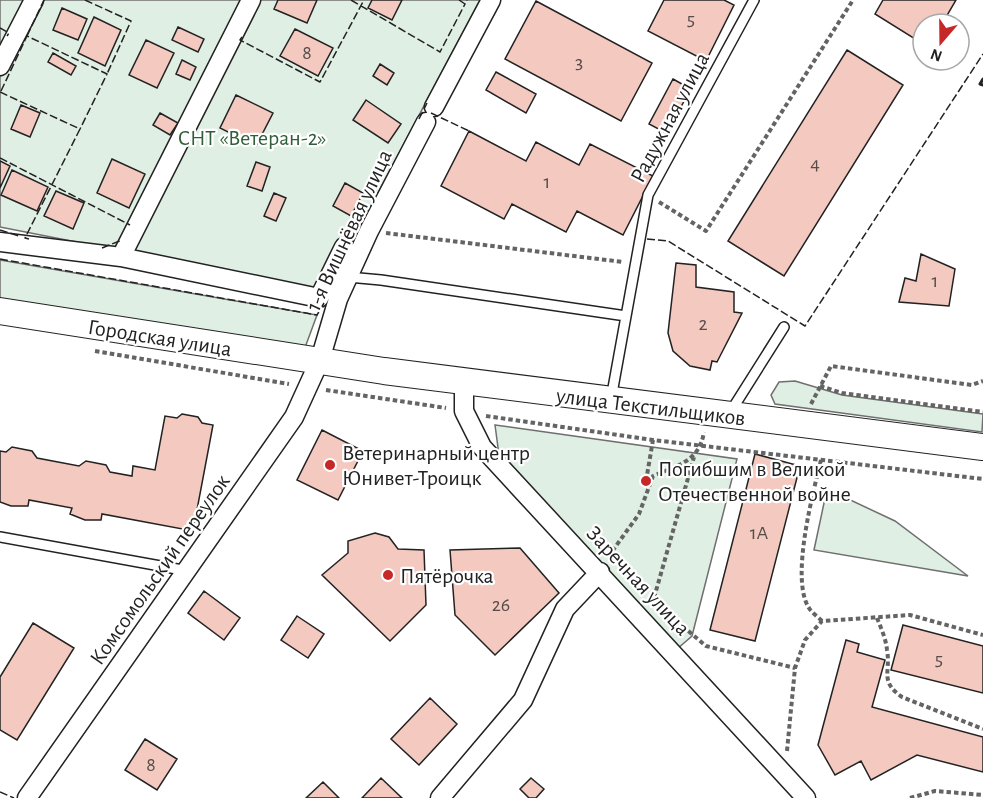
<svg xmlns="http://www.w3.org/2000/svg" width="983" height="798" font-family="'Alegreya Sans',sans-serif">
<rect width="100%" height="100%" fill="#fff"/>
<path fill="#e0efe3" stroke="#6f6f6f" stroke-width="1.5" d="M0,0H480L326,291L0,227Z
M0,260L317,315L303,353L0,302Z
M795,381L842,395L983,414L982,432L775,404L771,395L779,382Z
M495,425L737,459L692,636L677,649L499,455Z
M827,489L895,521L968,576L814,550Z"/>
<path fill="#f3c9c0" stroke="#222" stroke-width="1.5" d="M278,0H317L307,23L274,9Z
M372,0H402L392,20L368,8Z
M664,0H724L734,5L706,61L648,31Z
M883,0H956L942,24H923V44L875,14Z
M536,1L652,63L621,121L505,59Z
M62,8L87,19L78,40L53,30Z
M94,17L121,30L105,66L78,53Z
M178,27L204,39L198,52L172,40Z
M295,29L333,48L318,76L280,56Z
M146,40L174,53L157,88L129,75Z
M847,50L903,85L784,276L728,241Z
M53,53L76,66L71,75L48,62Z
M182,60L196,67L190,80L176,74Z
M380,64L394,73L387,85L373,76Z
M496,72L536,94L526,113L486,90Z
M673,79L691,89L666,133L649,124Z
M236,95L273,113L256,146L220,128Z
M366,100L401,124L388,143L353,120Z
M21,105L40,113L30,137L11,129Z
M160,113L178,123L170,135L153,125Z
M469,131L526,161L536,142L579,165L590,144L653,176L623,235L577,211L566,232L512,204L504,219L441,186Z
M112,159L145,174L129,208L97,193Z
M0,161L10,166L0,188Z
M256,162L270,167L262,191L247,186Z
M12,170L48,187L37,211L1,195Z
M345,183L363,193L351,216L333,206Z
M56,191L84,203L73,229L44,216Z
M274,193L286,198L276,221L264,216Z
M921,254L955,269L949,306L899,302L905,278L916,281Z
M676,263L696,265V287L734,292V312L742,313L717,362L712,361L710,370L690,366L673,351L668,333Z
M182,414L198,417L202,423L213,425L193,531L102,514L101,520H85L70,514L72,508L29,500L28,506H11L0,502V451L6,452L12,447L32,451L37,458L79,466L86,461L106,465L110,472L132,476L133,466L155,470L165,416L177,418Z
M322,430L363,451L338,500L297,480Z
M755,454L800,466L755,641L710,630Z
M375,533L389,537L398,549L424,550L426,605L390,641L322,575L348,553V541Z
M520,548L559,593L495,655L455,615L450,550Z
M204,591L240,618L224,640L188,613Z
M297,616L324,634L308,658L281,640Z
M33,623L74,648L17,740L0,730V677Z
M903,625L983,646V693L891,670Z
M846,640L859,644L857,652L885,660L872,707L983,737V772L917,755L871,780L861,761L835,775L818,745Z
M430,698L457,724L419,765L391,739Z
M145,739L177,759L157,790L125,770Z
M381,778L402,798H362Z
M531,778L544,789L536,798H529L520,789Z
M323,782L339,798H306Z"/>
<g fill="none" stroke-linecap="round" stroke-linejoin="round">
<g stroke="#222" stroke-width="12">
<path id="lane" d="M348,277L381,280L626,316
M611,399L648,195L754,0
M731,411L784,327
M0,537L188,571"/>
</g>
<g stroke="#222" stroke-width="21">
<path id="street" d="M0,66L34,0
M434,107L491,0
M0,242L121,257L319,298L344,247
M121,257L251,0
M464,382V411L482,447L806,798
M27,798L294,417L320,360L338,299L369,231L426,122
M440,798L523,700L565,609L600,572"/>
</g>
<g stroke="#222" stroke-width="28">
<path id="secondary" d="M0,311L384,371L983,447"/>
</g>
<path stroke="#646464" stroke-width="4" stroke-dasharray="4.5 3" stroke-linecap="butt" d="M659,202L706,231L853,0
M386,233L623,262
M95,351L289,384
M820,386L842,393L983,412
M326,390L446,408
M811,404L831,366L972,385L983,381
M486,416L653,440L983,479
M821,460C813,493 790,579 809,608C812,613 818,617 822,621
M646,481L653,440
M608,557L639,514L653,476C678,465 699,462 704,432
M654,602L706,646L795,668
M652,605L694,457
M877,618C881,628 886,639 887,650C891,672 879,681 902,697L983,729
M787,751L795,668L805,640L822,621L910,615L983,635
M910,798L935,791L983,795"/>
<use href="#lane" stroke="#fff" stroke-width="9"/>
<use href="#street" stroke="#fff" stroke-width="18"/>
<use href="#secondary" stroke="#fff" stroke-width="26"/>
<path stroke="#222" stroke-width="1.5" stroke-dasharray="8 3" stroke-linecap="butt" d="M85,0L131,21L107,74
M351,0L440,52L465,4
M459,0L465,4L467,0
M0,28L9,33L7,36
M27,36L44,0
M242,37L240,40L320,82L364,0
M983,79L980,84L983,85
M1,91L27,36L107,74L80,129
M0,92L80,129L25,238L29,239
M431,113L469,131
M419,119L427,103
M0,158L130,225
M0,230L19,236
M647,239L668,241L805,326L983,54
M102,248L122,240
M0,259L317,315L324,303
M0,792L14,798"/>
<path stroke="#222" stroke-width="3" d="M983,79L980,84L983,85"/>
</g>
<g fill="#c62828" stroke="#fff" stroke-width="2">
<circle cx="330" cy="465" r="6"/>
<circle cx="646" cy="481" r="6"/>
<circle cx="388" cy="575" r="6"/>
</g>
<g text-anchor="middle" stroke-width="4.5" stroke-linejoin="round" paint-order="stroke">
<g font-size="20" fill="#564c4a">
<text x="691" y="25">5</text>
<text x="307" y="59">8</text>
<text x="579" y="68">3</text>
<text x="815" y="170">4</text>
<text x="547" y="188">1</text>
<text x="935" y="287">1</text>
<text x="703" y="330">2</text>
<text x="759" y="539">1А</text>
<text x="501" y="611">26</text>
<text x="939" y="665">5</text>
<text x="151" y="771">8</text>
</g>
<g font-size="22" fill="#222" stroke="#fff">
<text transform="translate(669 117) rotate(-62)" y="8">Радужная улица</text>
<text transform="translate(348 230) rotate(-65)" y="8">1-я Вишнёвая улица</text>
<text transform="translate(160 337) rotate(9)" y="8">Городская улица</text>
<text transform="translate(651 406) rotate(7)" y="8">улица Текстильщиков</text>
<text transform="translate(159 569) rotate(-55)" y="8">Комсомольский переулок</text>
<text transform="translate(639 580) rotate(47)" y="8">Заречная улица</text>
</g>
<g font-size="22" fill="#2f5e38" stroke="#fff">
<text x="252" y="145">СНТ «Ветеран-2»</text>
</g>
<g font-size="22" fill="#222" stroke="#fff" text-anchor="start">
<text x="342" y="460">Ветеринарный центр<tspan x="342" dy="25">Юнивет-Троицк</tspan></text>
<text x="658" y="476">Погибшим в Великой<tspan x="658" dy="25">Отечественной войне</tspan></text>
<text x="400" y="583">Пятёрочка</text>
</g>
</g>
<g transform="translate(941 42) rotate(200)"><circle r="28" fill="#ffffff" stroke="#a7a7a7" stroke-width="1.5"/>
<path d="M0-4.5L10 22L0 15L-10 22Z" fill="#c62828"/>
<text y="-9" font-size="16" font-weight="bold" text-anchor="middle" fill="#222222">N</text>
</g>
</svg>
